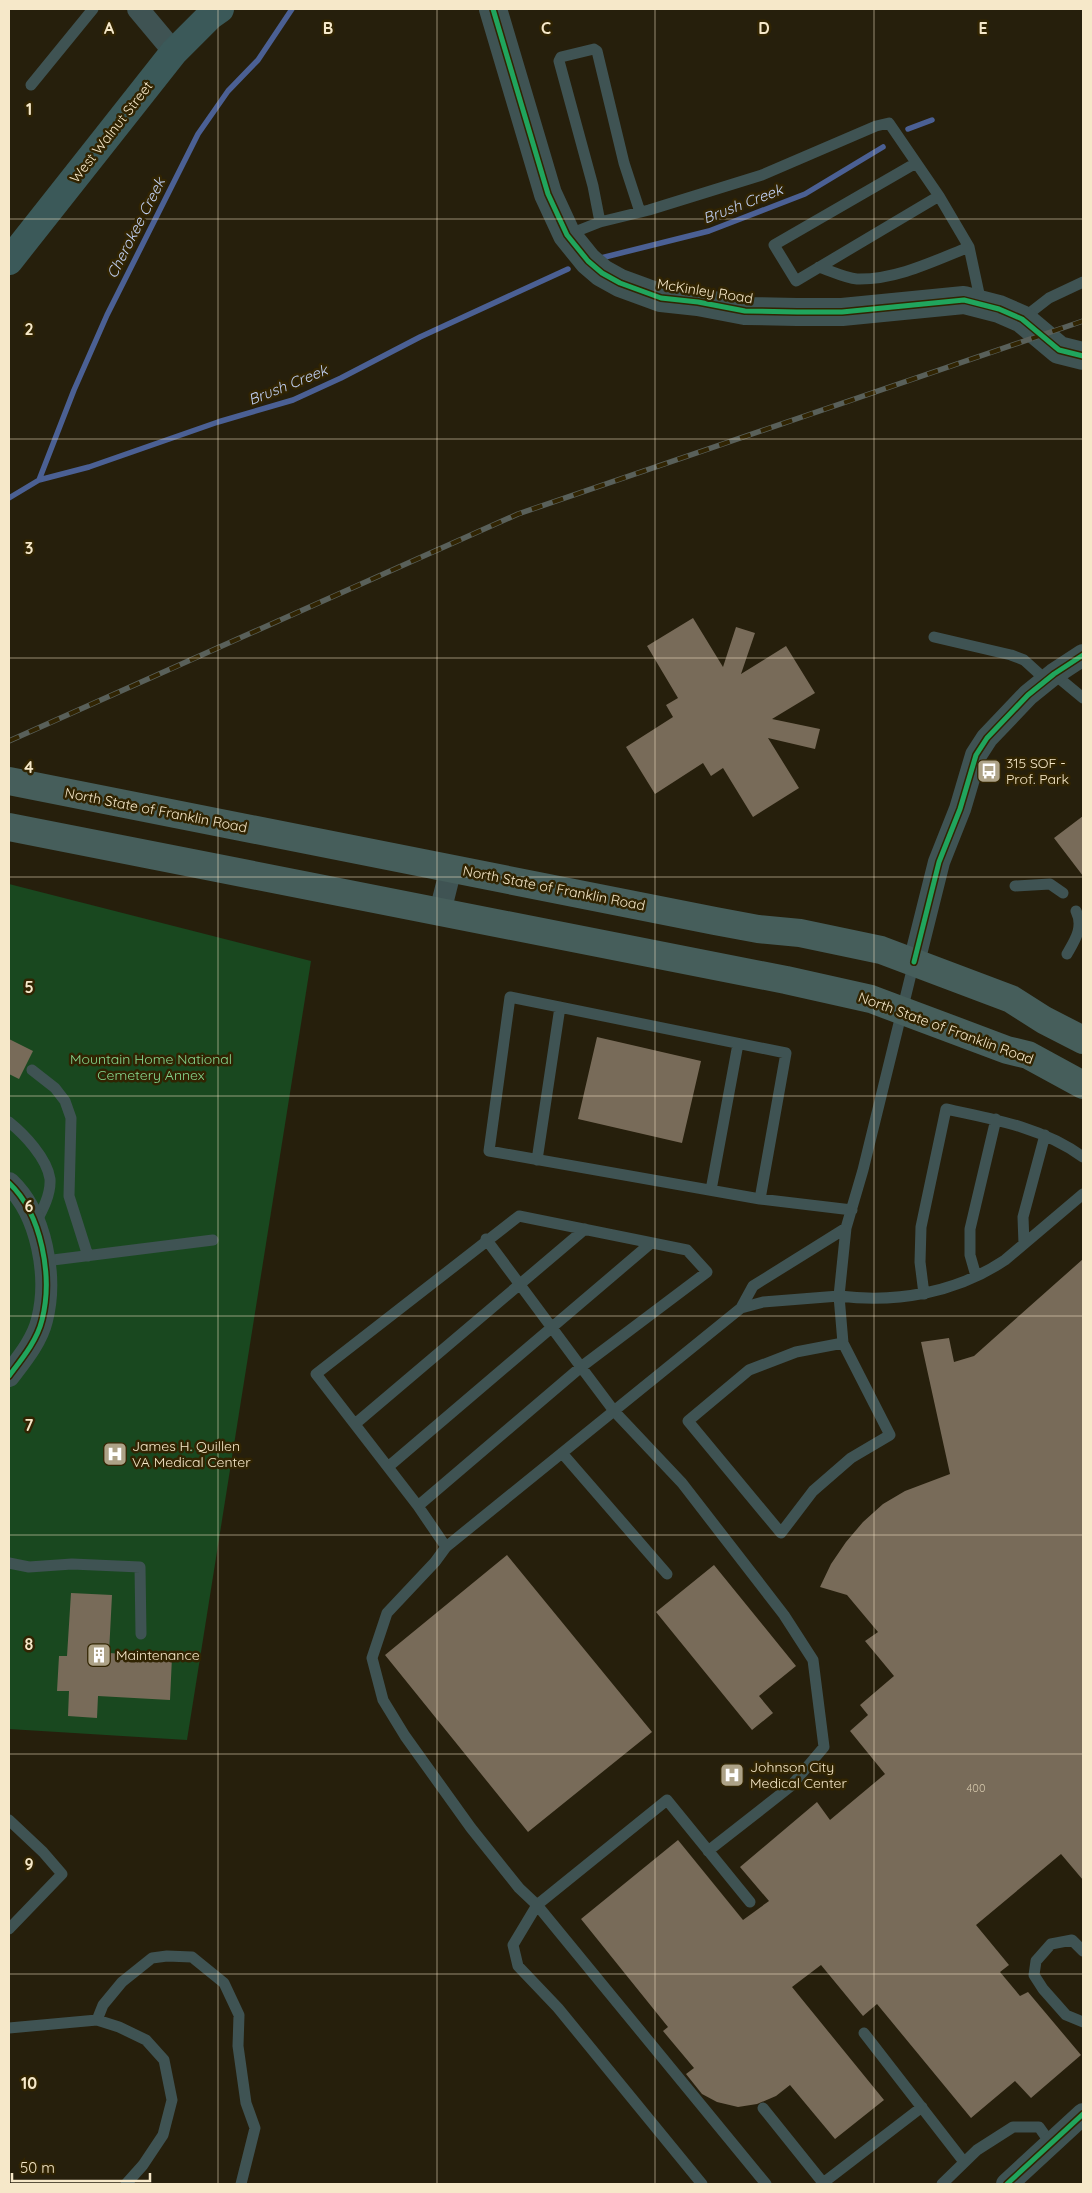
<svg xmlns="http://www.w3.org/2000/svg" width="1092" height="2193" font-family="Quicksand,sans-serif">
<rect width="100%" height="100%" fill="#261f0c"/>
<path fill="#19481f" d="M9,884L311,961L187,1740L9,1729Z"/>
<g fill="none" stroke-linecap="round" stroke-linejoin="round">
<path stroke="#4b6094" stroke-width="5.5" d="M908,129L932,120
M601,258L709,231L805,194L883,147
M39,480L74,390L107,315L198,134L228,91L258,60L292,9
M9,498L39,480L89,467L218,422L293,400L341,378L420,337L568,269"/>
</g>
<path fill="#786b59" d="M693,618L723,667L736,627L755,633L741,674L786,646L815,693L772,719L820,729L815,749L768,738L799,788L753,817L723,768L711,776L703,763L655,794L626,747L673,717L666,705L678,698L647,646Z
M1083,816V876L1054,838Z
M597,1037L701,1061L682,1143L578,1119Z
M9,1039L33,1051L19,1079L9,1074Z
M1083,1259V1880L1061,1854L976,1925L1009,1965L1000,1972L1020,1996L1028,1992L1081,2055L1031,2098L1015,2081L971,2118L877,2004L863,2016L821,1965L792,1987L884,2100L835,2139L790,2085L776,2096L757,2104L738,2107L717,2102L702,2094L686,2074L694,2068L663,2031L668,2027L581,1919L678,1840L743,1920L769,1901L740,1867L817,1802L830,1820L885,1774L850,1731L868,1715L860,1705L894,1676L865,1641L878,1632L847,1595L820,1587L831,1564L846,1542L863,1522L883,1504L905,1491L950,1474L921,1342L949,1338L954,1362L974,1356Z
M507,1555L652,1732L528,1832L385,1655Z
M714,1565L796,1666L759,1696L773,1713L752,1730L656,1612Z
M71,1593L112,1595L109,1653L172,1657L170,1700L98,1696L97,1718L68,1716L69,1691H57L59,1656H67Z"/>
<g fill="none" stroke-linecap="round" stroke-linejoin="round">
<path stroke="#3f5353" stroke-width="11" d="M31,85L93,9
M916,163L774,245L796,281L939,196
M600,222L593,186L559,61L561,57L594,49L597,51L624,163L640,212
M567,235L600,222L649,210L762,175L876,126L889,123L939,196L969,247L981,303
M819,267C831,271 845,278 857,279C896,280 934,261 969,247
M1022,319L1049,298L1083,282
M934,637L1011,655L1024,660L1046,680
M1054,674L1083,698
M1015,886L1050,884L1063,893
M1067,954C1075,940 1084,927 1076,911
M32,1070L55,1088L65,1101L71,1118L69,1196L88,1256
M9,1122C24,1134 47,1158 50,1179C51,1195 42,1211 35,1224
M537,1160L560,1007
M711,1190L738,1044
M760,1199L786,1053L510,997L489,1151L760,1199L852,1210
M486,1239L581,1367L707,1272L687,1250L519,1216L316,1374L418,1506L581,1367L614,1411L682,1483L784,1615L813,1660L824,1747L791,1786L708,1851
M1024,1244L1023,1217L1045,1135
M45,1261L213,1240
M976,1276L970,1255V1229L996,1119
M924,1294L920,1262L921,1227L946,1109C994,1119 1044,1128 1083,1157
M741,1308L753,1286L846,1228
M843,1343L796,1352L749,1370L688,1421L781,1533L813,1491L851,1458L890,1435L843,1343L839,1296C897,1303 956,1293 1005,1260L1083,1194
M355,1424L585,1229
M562,1453L667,1574
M388,1467L651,1243
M418,1506L446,1547L435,1562L387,1613L372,1658L383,1700L405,1736L471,1828L519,1888L537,1905L766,2184
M446,1547L741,1308L763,1302L839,1296L846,1228L863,1170L914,962
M9,1563L29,1567L72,1564L140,1567L141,1634
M9,1820L43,1852L62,1874L9,1929
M1083,1951L1072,1940L1051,1944L1036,1961L1034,1975L1043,1989L1066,2015L1083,2022
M97,2020L103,2005L122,1982L152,1958L167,1956L192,1957L224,1983L239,2015L238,2046L246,2103L255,2128L241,2184
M9,2028L97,2020L119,2027L146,2040L164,2060L172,2100L163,2135L143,2165L126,2184
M864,2033L964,2162
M763,2108L824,2184
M823,2183L922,2107
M702,2184L558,2008L518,1966L513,1945L537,1905L667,1800L750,1902
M942,2184L977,2150L1013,2127H1039L1051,2144"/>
<path stroke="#3f5353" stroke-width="22" d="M138,9L174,52
M440,912L451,868
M914,962L939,862L960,809L976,755L987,738L1028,695L1054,674L1083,655
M9,1183C42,1214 53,1277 42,1320C37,1341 21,1360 9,1376
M1007,2184L1083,2114"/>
<path stroke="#3f5353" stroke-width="28" d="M493,9L548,194L567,235L588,261L602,273L620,283L661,298L698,302L745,311L797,312H842L964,300L999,309L1022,319L1059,350L1083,356"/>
<path stroke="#3b5959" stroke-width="28" d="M9,261L174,52L210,16L220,9"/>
<path stroke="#465e5b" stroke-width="28" d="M9,781L715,921L758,929L800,933L881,950L1011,999L1044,1020L1083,1040
M9,827L786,980L871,999L1007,1050L1028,1055L1083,1085"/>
<g stroke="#59605a" stroke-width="5.5">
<path id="rail" d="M9,741L518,514L1083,321"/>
</g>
<use href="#rail" stroke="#312402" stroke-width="4" stroke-dasharray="11" stroke-linecap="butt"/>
<g stroke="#312402" stroke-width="8">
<path id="cycleway" d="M493,9L548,194L567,235L588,261L602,273L620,283L661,298L698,302L745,311L797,312H842L964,300L999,309L1022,319L1059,350L1083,356
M914,962L939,862L960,809L976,755L987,738L1028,695L1054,674L1083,655
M9,1183C42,1214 53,1277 42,1320C37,1341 21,1360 9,1376
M1007,2184L1083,2114"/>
</g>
<use href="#cycleway" stroke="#20a55d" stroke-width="5"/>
</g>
<path fill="none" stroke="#f6e8c9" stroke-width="1" stroke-opacity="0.55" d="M218,9V2184M437,9V2184M655,9V2184M874,9V2184M9,219H1083M9,439H1083M9,658H1083M9,877H1083M9,1096H1083M9,1316H1083M9,1535H1083M9,1754H1083M9,1974H1083"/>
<defs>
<g id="bus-square" transform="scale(1.25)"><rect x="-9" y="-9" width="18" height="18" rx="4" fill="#ada287" stroke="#312402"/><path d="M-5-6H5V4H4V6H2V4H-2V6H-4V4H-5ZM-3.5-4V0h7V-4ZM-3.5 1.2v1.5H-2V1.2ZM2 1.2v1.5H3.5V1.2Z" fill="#fff"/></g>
<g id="hospital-square" transform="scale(1.25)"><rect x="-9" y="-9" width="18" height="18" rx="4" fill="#ada287" stroke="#312402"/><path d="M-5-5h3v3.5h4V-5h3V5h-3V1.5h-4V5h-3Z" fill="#fff"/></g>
<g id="building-square" transform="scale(1.25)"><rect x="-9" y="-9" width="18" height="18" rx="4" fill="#ada287" stroke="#312402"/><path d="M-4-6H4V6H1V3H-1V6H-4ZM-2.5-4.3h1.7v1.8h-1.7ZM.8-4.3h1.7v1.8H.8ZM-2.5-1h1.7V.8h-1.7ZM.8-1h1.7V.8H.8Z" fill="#fff"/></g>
</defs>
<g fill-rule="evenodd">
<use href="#bus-square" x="989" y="771"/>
<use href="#hospital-square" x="115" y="1454"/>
<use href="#building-square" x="99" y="1655"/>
<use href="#hospital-square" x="732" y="1775"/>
</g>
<g text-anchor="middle" stroke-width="5" stroke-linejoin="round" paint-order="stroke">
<g font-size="11" fill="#d6c9ad">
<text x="976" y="1792">400</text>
</g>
<g font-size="14" fill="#f6e8c9" stroke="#312402">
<text transform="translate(111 132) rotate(-52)" y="5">West Walnut Street</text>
<text transform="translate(705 291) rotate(9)" y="5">McKinley Road</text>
<text transform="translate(156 810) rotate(11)" y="5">North State of Franklin Road</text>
<text transform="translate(554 888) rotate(11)" y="5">North State of Franklin Road</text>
<text transform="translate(946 1028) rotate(20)" y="5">North State of Franklin Road</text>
</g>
<g font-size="14" fill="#f6e8c9" stroke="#312402" text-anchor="start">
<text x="1006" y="768">315 SOF -<tspan x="1006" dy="16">Prof. Park</tspan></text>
<text x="132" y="1451">James H. Quillen<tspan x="132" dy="16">VA Medical Center</tspan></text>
<text x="116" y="1660">Maintenance</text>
<text x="750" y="1772">Johnson City<tspan x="750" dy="16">Medical Center</tspan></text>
</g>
<g font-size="14" fill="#87d890" stroke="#312402">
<text x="151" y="1064">Mountain Home National<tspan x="151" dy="16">Cemetery Annex</tspan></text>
</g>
<g font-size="15" font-style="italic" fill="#c3d2f5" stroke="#312402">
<text transform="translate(743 204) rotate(-21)" y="5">Brush Creek</text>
<text transform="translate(136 228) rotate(-63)" y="5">Cherokee Creek</text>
<text transform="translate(288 385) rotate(-22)" y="5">Brush Creek</text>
</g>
</g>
<g font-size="16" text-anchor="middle" font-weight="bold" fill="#f6e8c9" stroke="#312402" stroke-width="5" stroke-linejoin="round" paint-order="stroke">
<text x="109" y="34">A</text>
<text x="328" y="34">B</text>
<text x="546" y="34">C</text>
<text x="764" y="34">D</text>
<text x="983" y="34">E</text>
<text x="29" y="115">1</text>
<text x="29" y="335">2</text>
<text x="29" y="554">3</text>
<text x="29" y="773">4</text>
<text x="29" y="993">5</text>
<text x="29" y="1212">6</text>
<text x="29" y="1431">7</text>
<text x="29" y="1650">8</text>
<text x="29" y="1870">9</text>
<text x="29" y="2089">10</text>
</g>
<rect width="1092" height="2193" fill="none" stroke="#f6e8c9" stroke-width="20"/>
<path d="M12 2173v8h138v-8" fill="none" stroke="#f6e8c9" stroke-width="2.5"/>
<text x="20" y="2173" font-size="15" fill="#f6e8c9" stroke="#312402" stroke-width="4" paint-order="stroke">50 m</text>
</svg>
